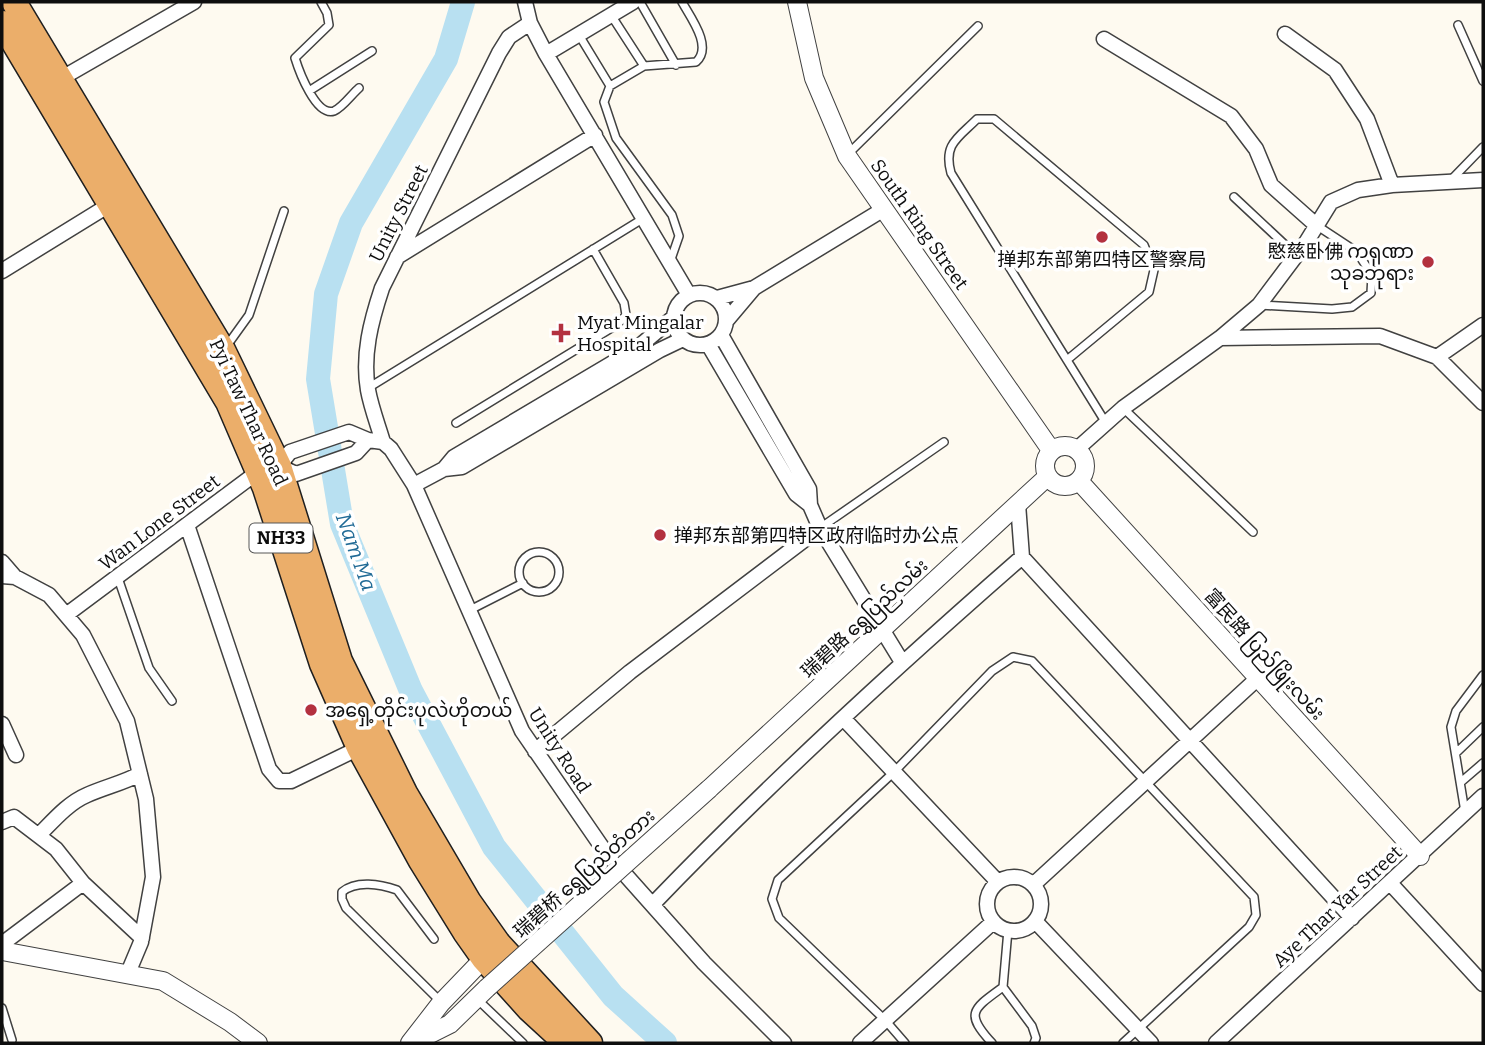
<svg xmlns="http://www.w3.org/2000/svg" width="1485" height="1045" font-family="Bitter,'Noto Sans SC','Noto Sans Myanmar',serif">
<rect width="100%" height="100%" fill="#fefaf0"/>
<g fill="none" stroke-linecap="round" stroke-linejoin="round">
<path stroke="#b8e0f1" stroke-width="24" d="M463,2L446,59L351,223L326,294L318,379L342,524L411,691L494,847L613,996L665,1043"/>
<g stroke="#414141" stroke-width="10">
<path id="service" d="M321,2L327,13L329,25L295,58C299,71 316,117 334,111C342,108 352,94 359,88
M640,2L676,65
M611,15L644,66
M1458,25L1483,81
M579,35L610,86
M309,91L372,51
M847,155L978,26
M1451,180L1483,147
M1234,197L1296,255
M670,262L679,236L672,215L616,138L604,102L610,86L644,66L696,62C713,47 691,18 682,2
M1259,305L1332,309L1352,307L1371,293L1372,275L1357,252L1316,225
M226,347L249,315L284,211
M1067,360L1149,292L1154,270L1144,245L994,119H977C958,138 943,144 951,173L1106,423
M368,388L644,218
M1123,408L1253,532
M456,423L618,324L626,315L624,303L593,249
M820,528L944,442
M519 572a20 20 0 1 1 40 0a20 20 0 1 1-40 0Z
M118,578L149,668L172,701
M468,611L523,583
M1456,753L1483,727
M1461,782L1483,763
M1465,812L1451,727L1456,711L1483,675
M1008,930L1003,987L1032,1026L1036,1038L1034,1043
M434,939L397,890C380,884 356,880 342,892V899L346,908L441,1002
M477,999L523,1043
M2,1008L12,1040
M905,1043L885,1020L779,918L772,899L778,880L894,772L992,671L1013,657L1032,661L1254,897L1256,915L1249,927L1123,1043
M992,1043C964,1013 973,1009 1003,987"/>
</g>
<g stroke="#414141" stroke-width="17">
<path id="minor" d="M525,2L530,23L546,54L689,295
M1285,34L1335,70L1367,119L1392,185
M1104,39L1231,116L1256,149L1271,185L1316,225
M546,54L633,2
M55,82L194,2
M397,257L595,135
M2,271L114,202
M754,288L884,209
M674 319a26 26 0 1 1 52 0a26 26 0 1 1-52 0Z
M717,298L754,288L727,320
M674,317L636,349L454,457L444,469L462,467L660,350L683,339
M1220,338L1259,305L1307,241L1331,202L1358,190L1392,185L1483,180
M708,344L796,494L810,505L809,489L721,335
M1437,357L1483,325
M383,442C378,425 371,407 368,390C362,355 371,321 382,288L499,53L509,37L530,23
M1077,449L1123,408L1220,338L1380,336L1437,357L1483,403
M279,466L296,474L356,453L368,440
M414,485L444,469
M810,505L820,528L902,662
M187,525L269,769L279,781H291L359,748
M1022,557L1352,918
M2,562L15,577
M2,576L15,577L49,595L83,635L127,721L146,799L153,877L141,942L128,973
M66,615L259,471L279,466L290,452L349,432L368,440L383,442L391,449L414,485L522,731L606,853L704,963L784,1043
M843,718L997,881
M2,724L16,755
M535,751L630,672L820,528
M2,822L14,817L56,849L83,883L142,938
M39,835C53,821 68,803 87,795C105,787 123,783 140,774
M987 904a27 27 0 1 1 54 0a27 27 0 1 1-54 0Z
M1390,883L1483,984
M1034,884L1258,678
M653,904C770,782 895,668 1022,557L1018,504
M1035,921L1151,1043
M2,944L83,883
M860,1043L993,922
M1216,1043L1483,796"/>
</g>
<g stroke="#414141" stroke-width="20">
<path id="tertiary" d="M797,2L814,78L847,156L1051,450
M1045 466a20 20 0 1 1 40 0a20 20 0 1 1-40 0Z
M1079,481L1420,856
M709,789L1047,477
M2,951L163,981L230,1022L258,1043
M410,1043L441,1003L491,951
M412,1043L450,1024L487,988"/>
</g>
<g stroke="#1f1f1f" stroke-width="27">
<path id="trunk" d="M14,2L223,350L279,466L340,661L405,793L469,902L498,943L590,1043
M2,23L228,402L265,488L322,664L359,748L421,861L465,932L484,959L529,1009L566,1043"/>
</g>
<use href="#service" stroke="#fff" stroke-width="7"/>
<use href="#minor" stroke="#fff" stroke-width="14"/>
<use href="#tertiary" stroke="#fff" stroke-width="18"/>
<use href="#trunk" stroke="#ebae6a" stroke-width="24"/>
<g stroke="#414141" stroke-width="20" stroke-linecap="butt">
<path id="tertiary-bridge" d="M487,988L709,789"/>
</g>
<use href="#tertiary-bridge" stroke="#fff" stroke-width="18"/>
</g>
<g fill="#b33140" stroke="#fff" stroke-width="2.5">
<circle cx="1102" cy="237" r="7"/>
<circle cx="1428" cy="262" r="7"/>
<path d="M557.5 322.5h7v7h7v7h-7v7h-7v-7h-7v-7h7z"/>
<circle cx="660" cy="535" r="7"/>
<circle cx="311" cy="710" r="7"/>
</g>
<g text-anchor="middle" stroke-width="7" stroke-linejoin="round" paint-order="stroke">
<rect fill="#fff" stroke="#565656" stroke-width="2" x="249.5" y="523.5" width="63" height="29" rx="5"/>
<g font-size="18" font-weight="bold" fill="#0e0e0e">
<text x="281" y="544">NH33</text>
</g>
<g font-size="19" fill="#0e0e0e" stroke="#fff">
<text transform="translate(398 213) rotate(-63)" y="7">Unity Street</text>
<text transform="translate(920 224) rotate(55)" y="7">South Ring Street</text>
<text transform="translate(249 412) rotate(65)" y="7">Pyi Taw Thar Road</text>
<text transform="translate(159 522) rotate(-37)" y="7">Wan Lone Street</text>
<text transform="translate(864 618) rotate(-43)" y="7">瑞碧路 ရွှေပြည်လမ်း</text>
<text transform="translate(1265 654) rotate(48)" y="7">富民路 ပြည်ဖြိုးလမ်း</text>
<text transform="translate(560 750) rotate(57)" y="7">Unity Road</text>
<text transform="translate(584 873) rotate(-42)" y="7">瑞碧桥 ရွှေပြည်တံတား</text>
<text transform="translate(1337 906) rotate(-43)" y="7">Aye Thar Yar Street</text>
</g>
<g font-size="19" fill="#0e0e0e" stroke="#fff" text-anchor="start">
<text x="1414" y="258" text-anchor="end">愍慈卧佛 ကရုဏာ<tspan x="1414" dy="22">သုခဘုရား</tspan></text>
<text x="1102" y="266" text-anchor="middle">掸邦东部第四特区警察局</text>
<text x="577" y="329">Myat Mingalar<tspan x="577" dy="22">Hospital</tspan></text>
<text x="674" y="542">掸邦东部第四特区政府临时办公点</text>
<text x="325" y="717">အရှေ့တိုင်းပုလဲဟိုတယ်</text>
</g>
<g font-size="21" font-style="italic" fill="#216b96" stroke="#fff">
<text transform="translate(356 552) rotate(70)" y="7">Nam Ma</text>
</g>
</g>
<rect width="1485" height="1045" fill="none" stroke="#0e0e0e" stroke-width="7"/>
</svg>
